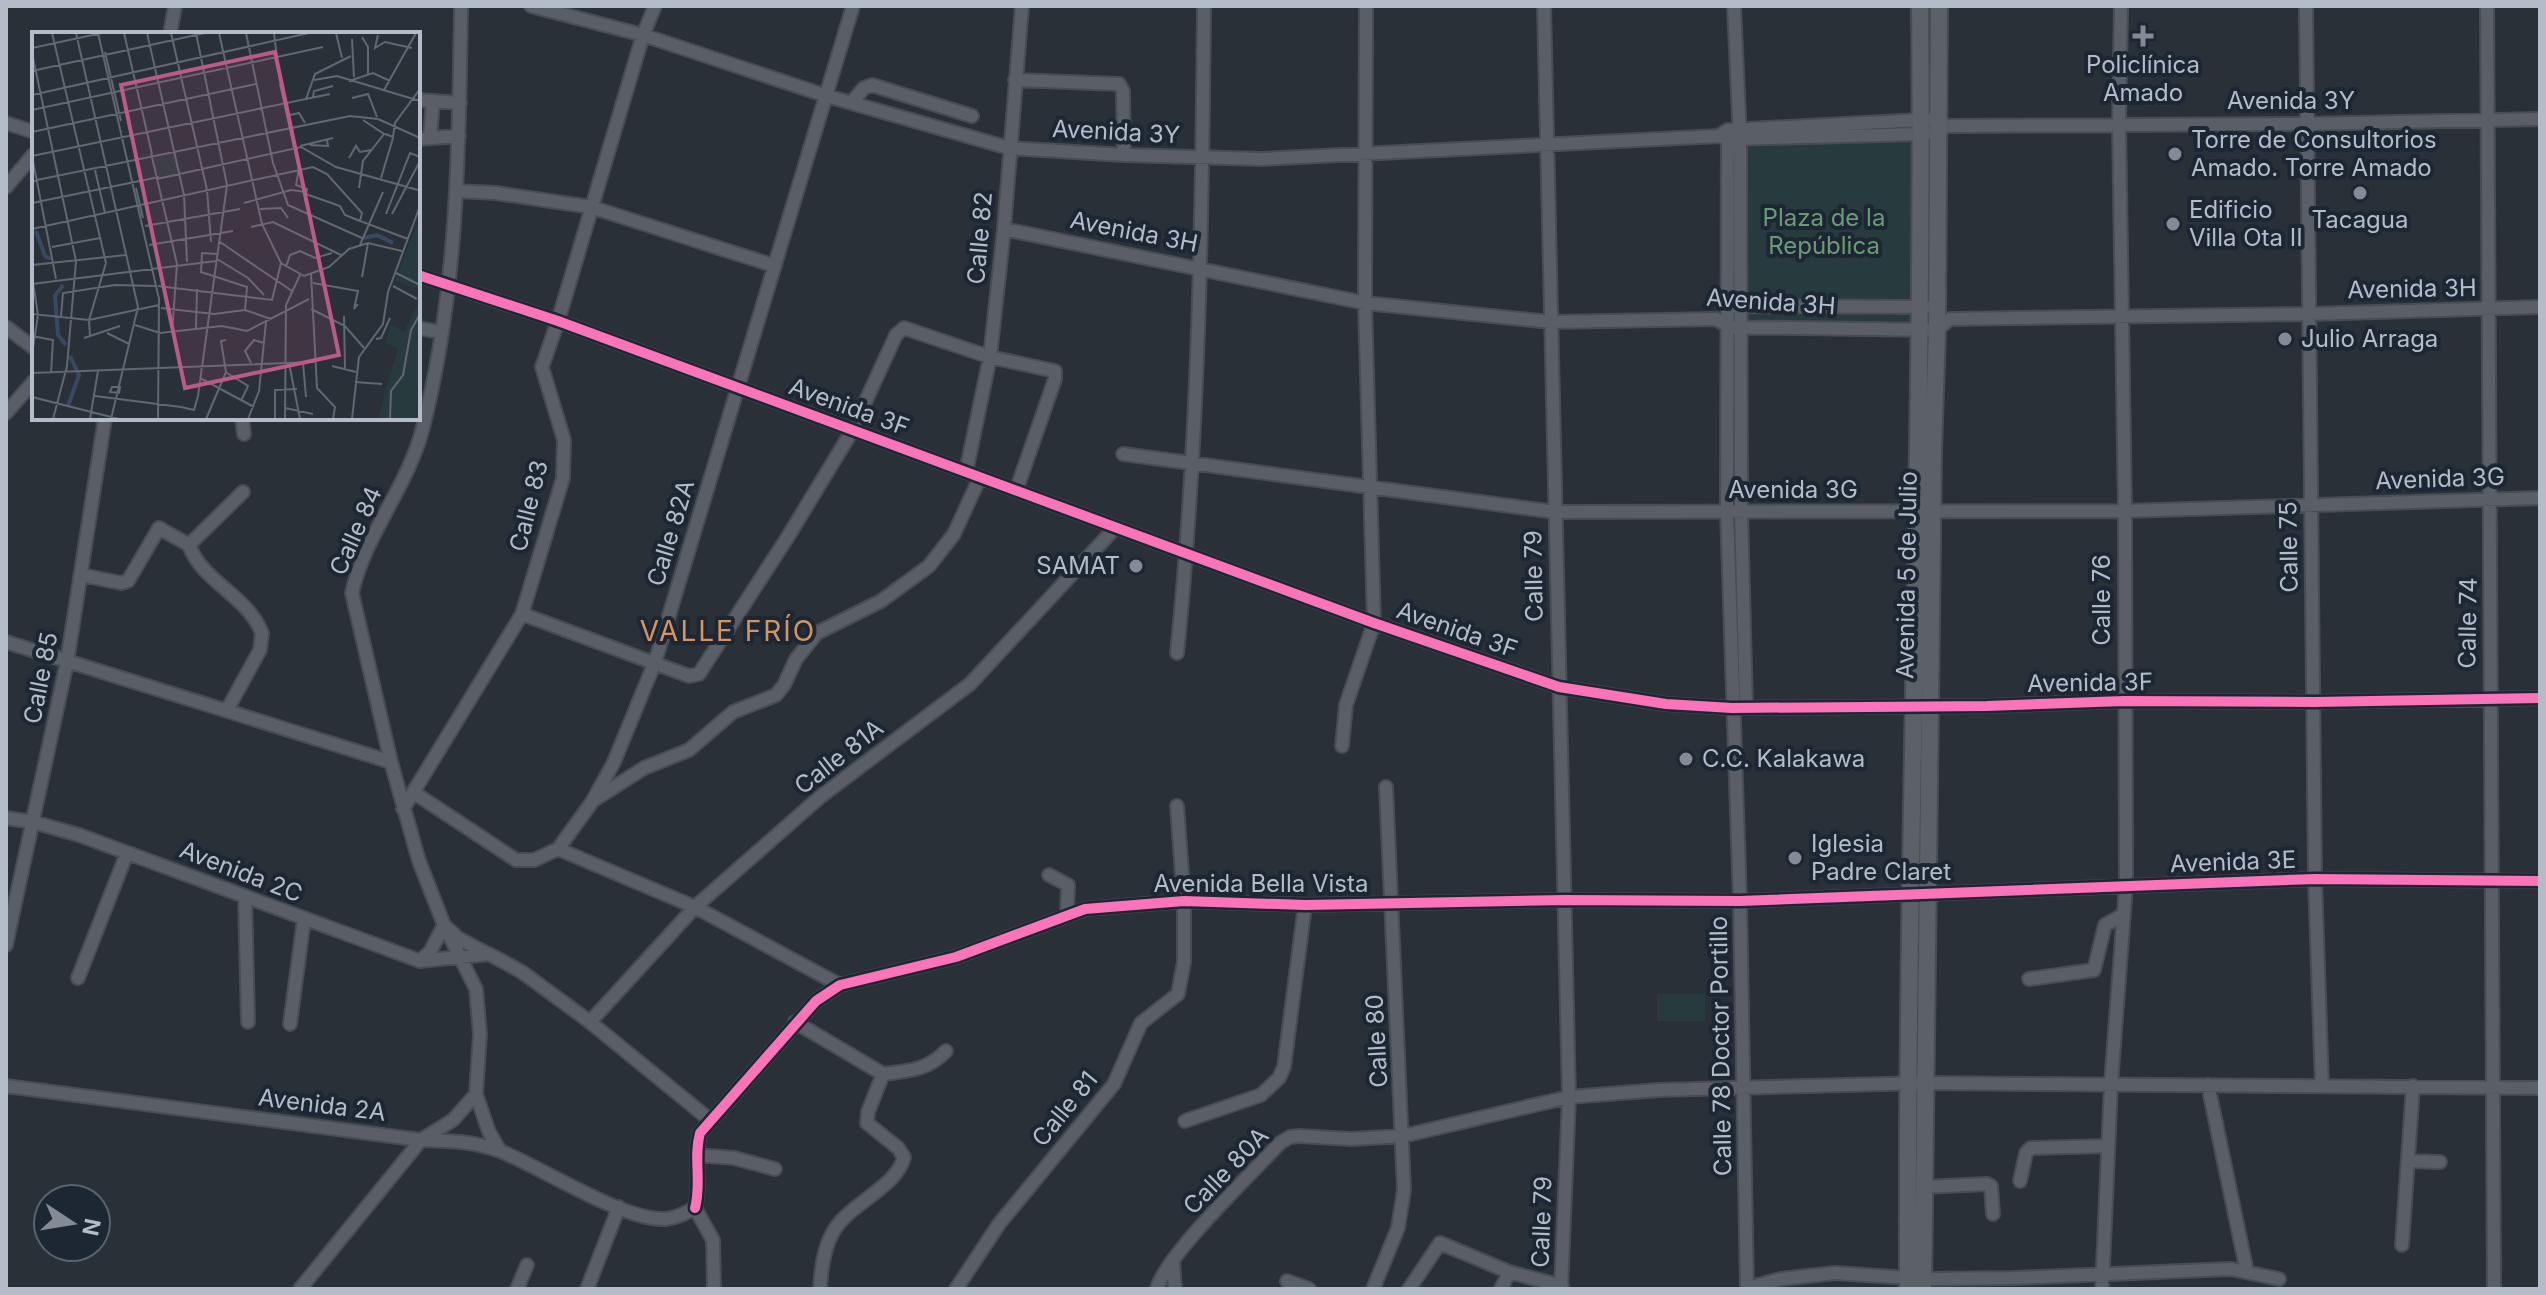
<svg xmlns="http://www.w3.org/2000/svg" width="2546" height="1295" font-family="Inter,sans-serif">
<rect width="100%" height="100%" fill="#2a3038"/>
<path fill="#273a3e" d="M1913,124L1912,333L1736,329L1735,134Z
M1657,994H1705V1021H1657Z"/>
<g fill="none" stroke-linecap="round" stroke-linejoin="round">
<g stroke="#484c53" stroke-width="16">
<path id="minor" d="M461,6C459,148 458,293 422,431C407,487 363,539 352,593L391,762L419,861L444,925L476,989L480,1034L476,1094L489,1132L500,1151
M531,6L643,35L827,96L1009,148L1124,155L1262,159L1719,136L1729,139L1921,134L1937,132L1947,126
M1544,6L1569,1097L1561,1289
M1734,6L1740,139L1741,512L1746,708
M2306,6L2315,879L2322,1086
M2487,6L2494,1289
M170,34L175,6
M1015,80L1119,84L1123,91L1124,155
M418,100L460,103
M851,103L864,88L872,85L972,116
M6,123L34,132
M1728,130L1727,512L1740,901L1747,1289
M1722,134L1728,130L1921,120H1937L1947,126L2305,124L2540,119
M430,137L433,101
M418,139L459,136
M6,187L34,154
M457,191L496,193L591,207L775,266
M1004,229L1365,303L1551,322L1716,319L1729,327L1937,330L1950,319L2310,314L2540,307
M418,275L558,321L1374,623L1559,687L1666,704L1732,708L1987,706L2124,701L2315,702L2540,698
M1734,306L1927,307
M6,327L34,348
M418,328L440,332
M6,413L34,381
M242,418L244,434
M1123,454L1555,512L2125,511L2540,498
M966,472L990,357L1004,229L1022,6
M189,545L243,492
M82,575L121,583L128,581L159,528L189,545C202,582 247,595 262,633L260,650L227,710
M522,614L689,676L699,674L789,535L852,431L896,335L904,328L990,357L1055,371V379L1016,491
M6,642L391,762
M1177,653C1199,438 1202,222 1204,6
M1342,746L1346,705L1374,623L1365,303L1366,6
M413,792L516,860H534L558,849
M594,800L644,768L689,750L733,712L776,695L784,685L796,659L817,633L881,601L929,566L954,534L980,477
M403,809L522,614L563,478L564,440L542,367L558,321L643,35L655,6
M6,818L33,822L79,835L420,961L489,954L522,972L590,1022L710,1120
M1049,875L1068,885L1067,914
M245,896L248,1022
M6,945L67,662L105,418
M420,961L430,952L444,925L458,938L486,953
M78,978L127,853
M2029,979L2094,970L2105,925L2123,915
M840,985L695,907L558,849L592,802L614,762L655,662L853,6
M590,1022L695,907L820,797L970,684L1115,528
M795,1022L883,1074L868,1112L867,1123L898,1148L904,1157C897,1188 847,1204 832,1234C823,1250 821,1271 820,1289
M290,1024L304,919
M883,1074C909,1071 928,1070 946,1051
M2208,1085L2247,1272
M6,1086L421,1140C448,1141 474,1141 500,1151C543,1168 623,1221 666,1219C677,1218 686,1213 695,1208
M1185,1121L1261,1095L1279,1078L1284,1067L1305,905
M697,1155L734,1158L775,1169
M2408,1161L2440,1162
M2020,1181L2026,1153L2031,1148L2108,1146
M1923,1187L1987,1184L1991,1186L1993,1214
M695,1208C702,1182 693,1158 700,1133L816,1001L840,985L956,957L1085,909L1184,901L1305,905L1564,900L1740,901L2315,879L2540,881
M695,1208L713,1240L714,1289
M2402,1245L2413,1086
M1173,1262L1175,1289
M1287,1281L1309,1289
M1747,1288L1781,1279L1835,1273L1923,1279L2014,1278L2231,1269L2279,1279
M300,1289L421,1140L453,1120L476,1094
M517,1289L527,1265
M587,1289L619,1207
M956,1289L999,1224L1114,1084L1141,1023L1178,994L1184,962V901L1177,806
M1157,1289C1165,1256 1253,1172 1280,1143L1290,1137L1299,1136L1351,1139L1403,1136L1569,1097L1659,1090L1924,1083L2540,1088
M1373,1289L1398,1228L1404,1190L1386,787
M1409,1289L1440,1243L1509,1272L1562,1286
M1501,1289L1509,1272
M2102,1289L2111,1084L2126,885L2125,511L2119,123L2121,6"/>
</g>
<g stroke="#484c55" stroke-width="20">
<path id="major" d="M1908,1289C1906,861 1924,434 1920,6
M1923,1289L1933,451L1937,330L1939,6"/>
</g>
<use href="#minor" stroke="#5a5e66" stroke-width="12"/>
<use href="#major" stroke="#5c6168" stroke-width="16"/>
<g stroke="#1d2633" stroke-width="15">
<path id="cycleway" d="M418,275L558,321L1374,623L1559,687L1666,704L1732,708L1987,706L2124,701L2315,702L2540,698
M695,1208C702,1182 693,1158 700,1133L816,1001L840,985L956,957L1085,909L1184,901L1305,905L1564,900L1740,901L2315,879L2540,881"/>
</g>
<use href="#cycleway" stroke="#fb73b8" stroke-width="10"/>
</g>
<g fill="#848b96" stroke="#1d2633" stroke-width="3">
<path d="M2139 24h8v8h8v8h-8v8h-8v-8h-8v-8h8z"/>
<circle cx="2175" cy="154" r="8"/>
<circle cx="2360" cy="193" r="8"/>
<circle cx="2173" cy="224" r="8"/>
<circle cx="2285" cy="339" r="8"/>
<circle cx="1136" cy="566" r="8"/>
<circle cx="1686" cy="759" r="8"/>
<circle cx="1795" cy="858" r="8"/>
</g>
<g text-anchor="middle" stroke-width="8" stroke-linejoin="round" paint-order="stroke">
<g font-size="24" fill="#b4bcc9" stroke="#1d2633" text-anchor="start">
<text x="2143" y="73" text-anchor="middle">Policlínica<tspan x="2143" dy="28">Amado</tspan></text>
<text x="2191" y="148">Torre de Consultorios<tspan x="2191" dy="28">Amado. Torre Amado</tspan></text>
<text x="2189" y="218">Edificio<tspan x="2189" dy="28">Villa Ota II</tspan></text>
<text x="2360" y="228" text-anchor="middle">Tacagua</text>
<text x="2301" y="347">Julio Arraga</text>
<text x="1120" y="574" text-anchor="end">SAMAT</text>
<text x="1702" y="767">C.C. Kalakawa</text>
<text x="1811" y="852">Iglesia<tspan x="1811" dy="28">Padre Claret</tspan></text>
</g>
<g font-size="24" fill="#b4bcc9" stroke="#1d2633">
<text x="2291" y="109">Avenida 3Y</text>
<text transform="translate(1116 132) rotate(3)" y="8">Avenida 3Y</text>
<text transform="translate(1134 232) rotate(11)" y="8">Avenida 3H</text>
<text transform="translate(980 238) rotate(-85)" y="8">Calle 82</text>
<text transform="translate(2412 289) rotate(-1)" y="8">Avenida 3H</text>
<text transform="translate(1771 302) rotate(4)" y="8">Avenida 3H</text>
<text transform="translate(849 407) rotate(20)" y="8">Avenida 3F</text>
<text transform="translate(2440 479) rotate(-2)" y="8">Avenida 3G</text>
<text x="1793" y="498">Avenida 3G</text>
<text transform="translate(529 506) rotate(-76)" y="8">Calle 83</text>
<text transform="translate(356 531) rotate(-66)" y="8">Calle 84</text>
<text transform="translate(671 533) rotate(-73)" y="8">Calle 82A</text>
<text transform="translate(2289 547) rotate(-91)" y="8">Calle 75</text>
<text transform="translate(1907 575) rotate(-89)" y="8">Avenida 5 de Julio</text>
<text transform="translate(1534 576) rotate(-91)" y="8">Calle 79</text>
<text transform="translate(2102 600) rotate(-90)" y="8">Calle 76</text>
<text transform="translate(2468 623) rotate(-89)" y="8">Calle 74</text>
<text transform="translate(1457 630) rotate(19)" y="8">Avenida 3F</text>
<text transform="translate(41 678) rotate(-79)" y="8">Calle 85</text>
<text transform="translate(2090 683) rotate(-1)" y="8">Avenida 3F</text>
<text transform="translate(839 757) rotate(-38)" y="8">Calle 81A</text>
<text transform="translate(2233 862) rotate(-2)" y="8">Avenida 3E</text>
<text transform="translate(241 872) rotate(21)" y="8">Avenida 2C</text>
<text x="1261" y="892">Avenida Bella Vista</text>
<text transform="translate(1377 1041) rotate(-93)" y="8">Calle 80</text>
<text transform="translate(1721 1046) rotate(-91)" y="8">Calle 78 Doctor Portillo</text>
<text transform="translate(322 1105) rotate(7)" y="8">Avenida 2A</text>
<text transform="translate(1065 1109) rotate(-51)" y="8">Calle 81</text>
<text transform="translate(1226 1171) rotate(-46)" y="8">Calle 80A</text>
<text transform="translate(1542 1222) rotate(-88)" y="8">Calle 79</text>
</g>
<g font-size="24" fill="#6b9a76" stroke="#1d2633">
<text x="1824" y="226">Plaza de la<tspan x="1824" dy="28">República</tspan></text>
</g>
<g font-size="28" letter-spacing="2" fill="#d59563" stroke="#1d2633">
<text x="728" y="641">VALLE FRÍO</text>
</g>
</g>
<g transform="translate(32 32)">
<rect width="388" height="388" fill="#2a3038"/>
<path d="M144,120L148,141L125,146L119,125ZM384,194L388,196V258L363,249ZM388,268V387H346L366,316L353,311L359,292L372,300Z" fill="#273a3e"/>
<path fill="none" stroke="#384963" stroke-width="4" d="M4,199L13,224L19,227M332,206L345,203L361,211M31,253L23,264L26,303L34,313M36,374L47,343L38,324"/>
<path fill="none" stroke="#616872" stroke-width="2" d="M20,1L74,231L57,288L58,305M44,1L106,275L79,387M66,1L127,267L126,387M92,1L120,122M115,1L152,163L155,230M139,1L175,158L179,210M187,1L230,192L249,231L272,244L297,235L317,217L336,211L370,219M214,1L241,131L256,173L330,206M242,1L245,26M304,1L310,26M346,3L343,16L353,10L380,16M330,5L336,15V42M320,7L322,45M0,16L70,1M73,20L89,89M0,21L44,229L35,334L21,387M0,39L173,1M282,48L305,44L388,69M317,49L341,41L358,49M248,52L262,115M352,58L384,1M0,63L277,1M281,65L282,59L301,54M320,66L336,62L345,85M274,67L298,62M0,78L291,15M254,84L267,81L273,91M0,100L224,52M353,102L361,105L363,91L388,57M278,113L296,114L295,108M268,114L301,106M119,121L145,232L140,301M0,124L274,67L283,42L319,24M0,124L24,247M317,126L324,114L328,120L339,118M267,137L264,153L275,157L273,170M63,138L73,181M349,146L361,106M125,147L269,115L304,135L386,158M0,149L318,84L346,87L388,106M104,156L111,186M327,156L331,129L352,102L331,88M274,162L308,174L313,183L328,189M0,171L127,145M212,171L259,158L274,160M228,177L249,176L256,186M354,182L378,121L388,125M360,182L388,129M113,194L208,177M219,195L241,190L309,223M0,197L281,135L295,142L330,181L328,189L376,207M188,210L260,259M117,213L201,199M328,213L351,160M20,215L68,206M185,222L170,221L169,240L215,255L213,278M185,227L216,246L232,263M0,233L94,223M254,235L258,223L268,219L283,226L300,221M364,241L388,253M279,242L285,356L303,375L301,387M0,244L6,283L0,323M330,245L336,211M281,251L326,259L322,277L326,272M0,252L184,229M126,254L240,268L249,231M361,254L385,267M129,276L182,282L213,278L239,287M279,277L313,294L332,316M0,282L57,288L127,273M29,284L31,261L83,253L124,254M312,284L313,337M103,293L128,301L190,294L215,299L277,267M164,296L165,257M75,301L97,312M0,304L21,308L19,341M52,306L88,294M344,307L349,306L358,286M219,331L213,319L222,308L232,311M257,331L268,387M271,331L274,365M300,334L324,340M0,341L282,330M195,341L216,354L209,369M168,346L222,375M323,350L350,352M80,355H88L87,361L78,360ZM63,364L149,375M0,365L87,387M149,375L162,378L166,364L195,153L164,1M253,376L281,382M58,387L66,339M174,387L194,340L189,309L194,308M216,387L227,359L234,290M243,387V358L265,357M253,387L254,273L268,243M320,387L327,325L351,292L356,260L388,174M358,387L359,359L371,343L379,298L388,282"/>
<path fill="#bc5a87" fill-opacity="0.15" stroke="#bc5a87" stroke-width="4" d="M243,20L307,323L153,356L89,53Z"/>
<rect width="388" height="388" fill="none" stroke="#b4bcc9" stroke-width="4"/>
</g>
<rect width="2546" height="1295" fill="none" stroke="#b4bcc9" stroke-width="16"/>
<g transform="translate(72 1223) rotate(102)"><circle r="38" fill="#1d2633" stroke="#59626f" stroke-width="2"/>
<path d="M0-6L14 30L0 20L-14 30Z" fill="#848b96"/>
<text y="-12" font-size="22" font-weight="bold" text-anchor="middle" fill="#b4bcc9">N</text>
</g>
</svg>
